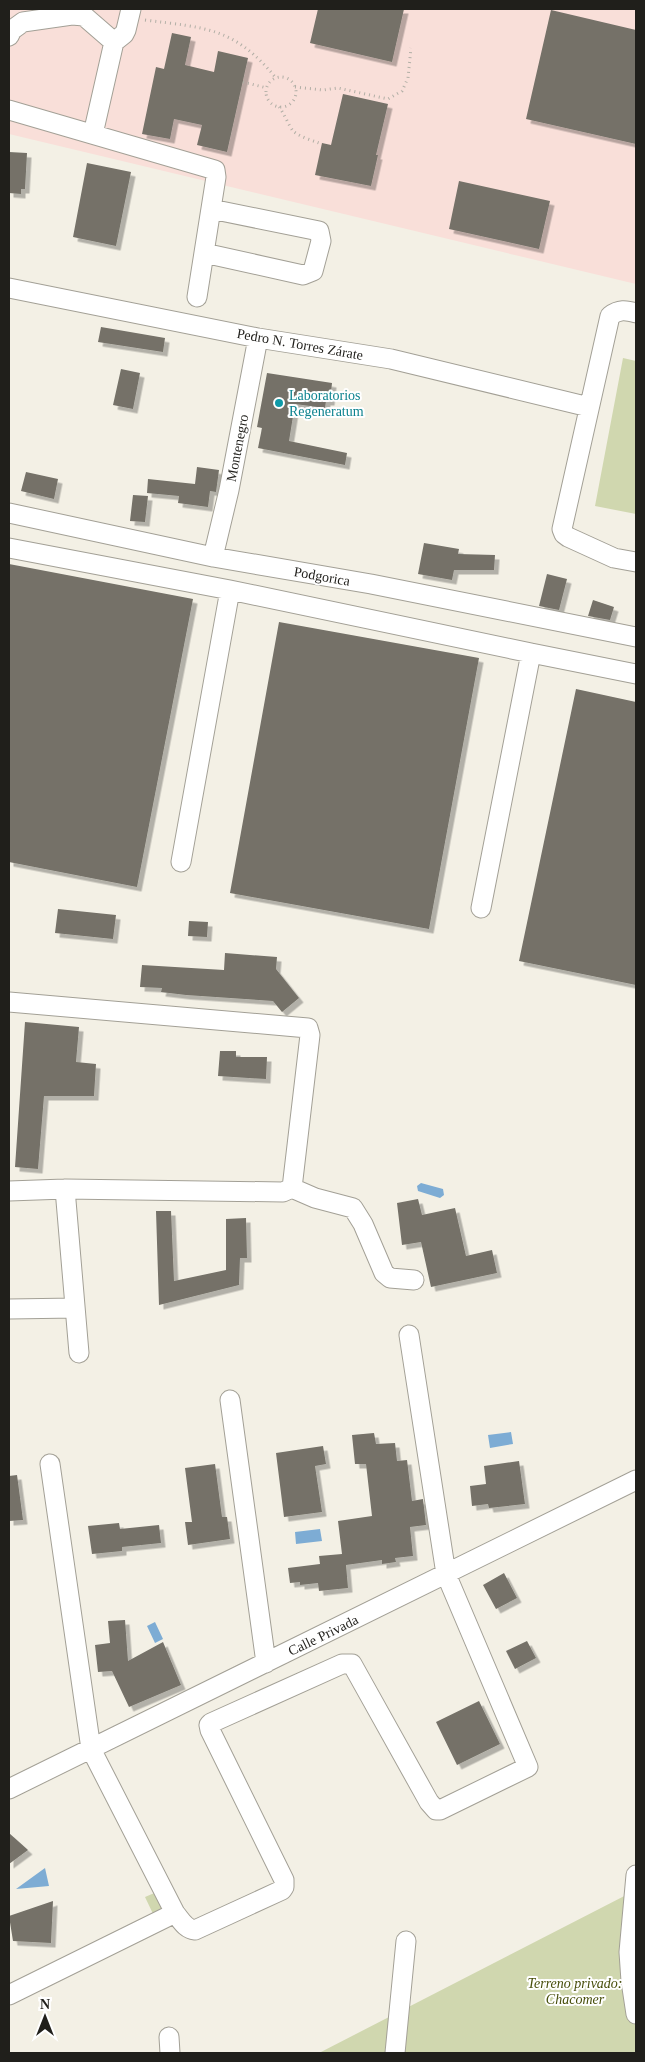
<svg xmlns="http://www.w3.org/2000/svg" width="645" height="2062" font-family="'Times New Roman',serif">
<defs>
<filter id="shadow"><feDropShadow dx="4.5" dy="4.5" stdDeviation="0" flood-color="#0004"/></filter>
</defs>
<rect width="100%" height="100%" fill="#f3f0e5"/>
<path fill="#f9dfd9" d="M9,9H636V284L9,134Z"/>
<path fill="#d0d7af" d="M623,358L636,361V514L595,506Z
M166,1888L176,1908L155,1918L145,1897Z
M636,1890V2053H319Z"/>
<path fill="#7dacd4" d="M421,1183L443,1189L444,1195L440,1198L418,1191L417,1186Z
M511,1432L513,1444L490,1448L488,1435Z
M320,1529L322,1541L296,1544L295,1532Z
M155,1622L163,1639L155,1643L147,1626Z
M45,1868L49,1886L16,1889Z"/>
<path fill="#747168" filter="url(#shadow)" d="M318,9H404L392,62L310,43Z
M551,10L636,30V144L526,119Z
M172,33L191,37L185,65L214,72L218,51L248,58L227,152L197,145L202,125L174,119L170,139L142,134L156,67L164,69Z
M343,94L388,104L376,155H378L371,186L315,175L322,143L331,145Z
M9,152L27,153L25,189H21V194L9,193Z
M87,163L131,172L116,246L73,237Z
M459,181L550,201L539,249L449,229Z
M101,327L165,338L163,352L98,342Z
M121,369L140,373L133,409L113,405Z
M267,373L332,383L330,401H326L325,408L295,404L289,441L347,453L345,465L258,448L262,428L257,427Z
M197,467L219,470L216,492L210,491L208,507L178,503L179,496L147,493L148,479L195,484Z
M26,472L58,479L54,499L21,491Z
M133,495L148,496L145,522L130,521Z
M424,543L459,549L458,554L495,555L494,570H454L452,580L418,574Z
M9,564L193,599L137,887L9,862Z
M547,574L567,579L559,610L539,606Z
M593,600L614,607L610,620L588,616Z
M279,622L479,658L429,929L230,893Z
M576,689L636,702V985L519,961Z
M58,909L116,915L113,939L55,933Z
M189,921L208,922L207,937L188,936Z
M225,953L277,957L276,969L299,998L282,1012L273,1001L186,995L161,992L162,988L140,987L142,965L224,970Z
M25,1022L79,1027L76,1062L96,1064L94,1096H44L38,1169L15,1167Z
M220,1051H236V1057H267L266,1079L218,1076Z
M418,1199L422,1215L455,1208L466,1256L492,1250L497,1273L431,1287L421,1242L402,1245L397,1203Z
M156,1211H171L174,1281L226,1270V1219L246,1218L247,1258H240L239,1285L159,1305Z
M374,1433L376,1444L395,1443L397,1461L407,1460L412,1501L423,1499L426,1525L410,1527L413,1556L395,1558L396,1562L382,1564V1560L346,1565L348,1588L319,1591L318,1583L300,1585V1582L290,1583L288,1568L320,1564L319,1556L342,1554L338,1521L372,1516L366,1464H355L352,1435Z
M323,1446L326,1464L315,1466L322,1512L284,1517L276,1453Z
M519,1461L525,1504L489,1508L488,1504L472,1506L470,1486L486,1484L484,1466Z
M215,1464L222,1517H227L230,1539L188,1545L185,1522H192L185,1468Z
M17,1475L23,1520L9,1521V1476Z
M119,1523L120,1529L159,1525L161,1543L122,1547V1551L92,1554L88,1526Z
M504,1573L517,1598L496,1609L483,1585Z
M125,1620L128,1661L163,1642L181,1685L129,1707L112,1671L98,1672L95,1645L110,1643L108,1621Z
M527,1641L536,1658L515,1669L506,1651Z
M479,1701L500,1744L457,1765L436,1722Z
M9,1833L28,1850L9,1864Z
M53,1901L51,1943L13,1941L9,1916Z"/>
<g fill="none" stroke-linecap="round" stroke-linejoin="round">
<g stroke="#a3a096" stroke-width="21">
<path id="minor" d="M9,36L12,30L23,22L72,15L84,16L114,42
M9,110L215,170L216,177L197,297
M93,134L114,42L124,34L126,30L131,9
M204,253L303,275L313,271L321,241L319,231L211,209
M9,288L258,338L391,359L589,407
M636,313C626,310 619,309 610,316L562,529L564,534L568,537L614,558L636,562
M9,513L213,557L371,584L636,637
M9,548L230,590L531,653L481,908
M213,557L229,490L258,338
M531,653L636,674
M181,862L230,590
M9,1002L308,1028L310,1035L292,1188
M65,1189L79,1353
M9,1191L65,1189L283,1192L292,1188L315,1198L353,1208L363,1224L384,1273L390,1278L414,1280
M9,1309L75,1308
M230,1400L266,1663
M50,1464L91,1749L175,1913C181,1920 185,1929 195,1930L282,1890L284,1887V1880L210,1730L209,1725L211,1723L342,1664H352L429,1802L436,1810H440L528,1767L446,1574L409,1335
M9,1789L636,1480
M636,1875L629,1952L631,1981L636,2014
M9,1995L175,1913
M169,2037L170,2053
M395,2053L406,1941"/>
</g>
<path stroke="#b2afa6" stroke-width="3" stroke-dasharray="1 4" stroke-linecap="butt" d="M145,20C206,28 234,27 276,78
M266 92a15 15 0 1 1 30 0a15 15 0 1 1-30 0Z
M243,82L267,88
M295,87L323,90L338,88L388,99L402,91L408,78L411,48
M279,107C284,113 289,126 293,131C300,137 311,140 319,143"/>
<use href="#minor" stroke="#fff" stroke-width="19"/>
</g>
<circle fill="#0f9aa8" stroke="#fff" stroke-width="2" cx="279" cy="403" r="5"/>
<g text-anchor="middle" stroke-width="4" stroke-linejoin="round" paint-order="stroke">
<g font-size="14" fill="#201f1b" stroke="#fff">
<text transform="translate(300 344) rotate(10)" y="5">Pedro N. Torres Zárate</text>
<text transform="translate(237 448) rotate(-79)" y="5">Montenegro</text>
<text transform="translate(322 576) rotate(10)" y="5">Podgorica</text>
<text transform="translate(323 1635) rotate(-26)" y="5">Calle Privada</text>
</g>
<g font-size="14" fill="#0d838f" stroke="#fff" text-anchor="start">
<text x="289" y="400">Laboratorios<tspan x="289" dy="16">Regeneratum</tspan></text>
</g>
<g font-size="14" font-style="italic" fill="#474e0a" stroke="#fff">
<text x="575" y="1988">Terreno privado:<tspan x="575" dy="16">Chacomer</tspan></text>
</g>
</g>
<rect width="645" height="2062" fill="none" stroke="#201f1b" stroke-width="20"/>
<g transform="translate(45 2017)" stroke="#ffffff" stroke-width="4" paint-order="stroke">
<path d="M0-4L9 19L0 12L-9 19Z" fill="#201f1b"/>
<text y="-8" font-size="14" font-weight="bold" text-anchor="middle" fill="#201f1b">N</text>
</g>
</svg>
